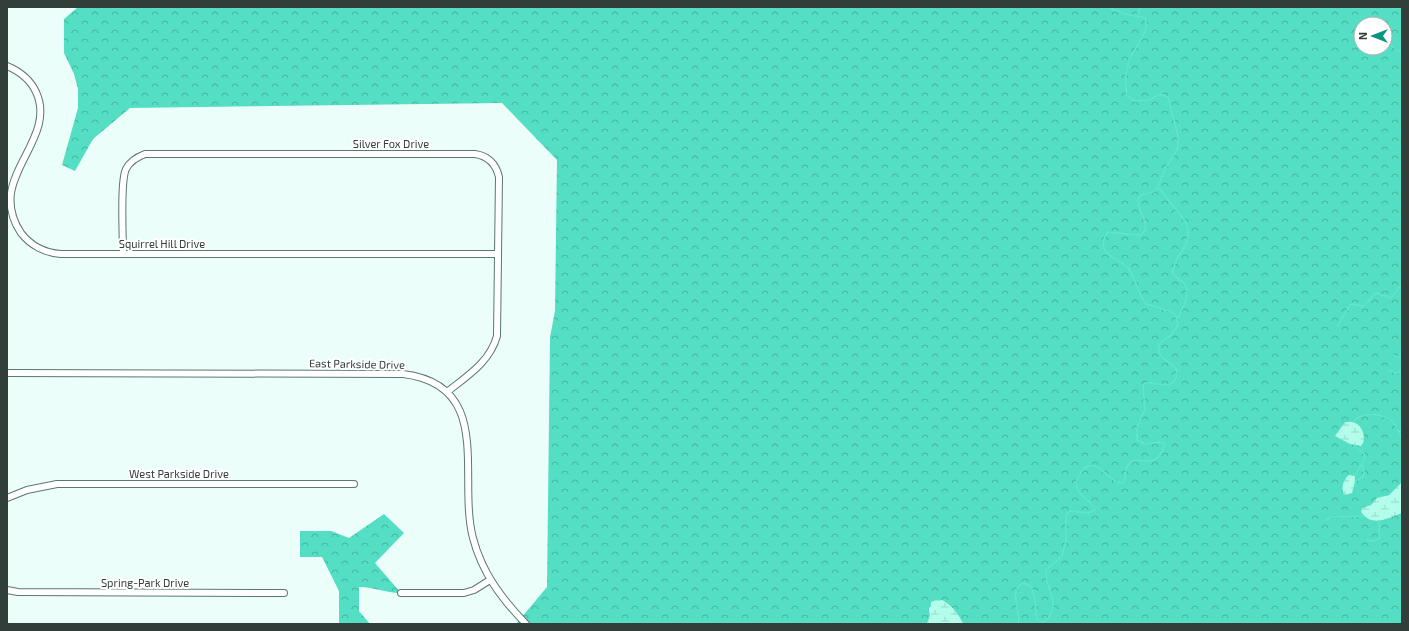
<svg xmlns="http://www.w3.org/2000/svg" width="1409" height="631" font-family="'Exo 2',sans-serif">
<defs>
<pattern id="forest-crowns" width="20" height="18" patternUnits="userSpaceOnUse"><rect width="20" height="18" fill="#54dec4"/><path d="M2 6a3 3 0 1 1 6 0M12 15a3 3 0 1 1 6 0" fill="none" stroke="#46b5a0"/></pattern>
<pattern id="wetland-marsh" width="20" height="14" patternUnits="userSpaceOnUse"><rect width="20" height="14" fill="#b2fdeb"/><path d="M1 5h8M5 5V1M11 12h8M15 12V8" fill="none" stroke="#9adaca"/></pattern>
</defs>
<rect width="100%" height="100%" fill="#ebfef9"/>
<path fill="url(#forest-crowns)" fill-rule="evenodd" d="M78,7H1402V624H963C958,613 951,606 942,600L929,608L930,616L927,624H516L547,587L550,337L555,311L557,160L502,103L130,108L93,139L75,171L62,165L78,108V89L74,74L64,53V19ZM1361,24H1385V48H1361Z
M384,514L404,533L375,563L401,593C384,593 376,587 359,587V611L370,624H339V591L322,557H300V531H331L349,538Z"/>
<path fill="url(#wetland-marsh)" d="M1345,422C1348,422 1353,421 1355,423C1363,426 1367,440 1361,446L1350,444L1335,436Z
M1349,475L1355,476V482L1352,493L1345,495C1340,490 1343,479 1349,475Z
M1402,482V513C1388,518 1372,528 1361,512L1362,508L1371,505L1377,498L1389,495Z
M936,600C949,600 958,613 963,624H927L930,616L931,602Z"/>
<g fill="none" stroke-linecap="round" stroke-linejoin="round">
<path stroke="#5ee7cd" stroke-width="1.5" d="M1138,15L1140,7
M1392,46L1402,53
M1158,187L1186,222C1195,248 1172,254 1173,274C1176,279 1182,280 1185,284C1191,295 1182,309 1178,318
M1337,326L1351,304L1363,306L1376,293L1391,298L1402,284
M1392,355L1402,358
M1389,370L1397,373L1402,370
M1353,422C1361,411 1384,413 1393,422C1397,426 1399,433 1402,438
M1399,432L1402,427
M1355,476L1365,458L1364,454L1355,446
M1355,481L1363,477L1364,472L1362,465
M1326,520L1332,517L1363,516
M1366,540L1375,541L1379,539V521
M1018,624C1022,610 1007,593 1023,583L1031,586L1035,600L1037,620L1044,622C1064,606 1044,587 1046,570L1062,556L1066,541V515L1070,511L1088,513L1095,510C1094,500 1073,497 1077,480C1078,476 1081,472 1084,469C1098,456 1109,484 1123,483C1128,477 1123,469 1130,463C1137,456 1149,467 1159,456C1162,452 1164,449 1164,444L1161,442L1145,444L1137,440V428L1145,409L1143,385L1146,383C1159,382 1177,393 1177,370C1169,360 1154,357 1160,343L1171,335L1178,325L1176,316L1170,311L1146,304C1138,294 1136,278 1128,268C1122,261 1109,258 1105,250C1102,244 1104,237 1108,232L1137,235H1141L1145,231C1148,218 1136,210 1138,198L1141,195L1153,192L1157,189L1164,171L1178,148V136L1168,97L1160,94L1149,100L1135,101L1127,96C1125,84 1125,73 1129,61C1133,48 1151,32 1145,18L1125,14L1107,7"/>
<g stroke="#5b7770" stroke-width="8">
<path id="minor" d="M7,66C19,71 30,79 36,92C53,128 16,159 11,193C9,208 13,221 21,233C31,246 46,253 61,254H498
M123,254C123,237 120,181 126,169C130,161 137,157 145,154H475C488,156 496,164 499,177L497,336C490,362 467,376 447,392
M7,373L403,374C495,385 457,477 473,538C482,573 502,599 526,624
M7,498L27,490L57,484H354
M7,590L18,592L284,593
M401,593H464L474,590L490,580"/>
</g>
<use href="#minor" stroke="#fff" stroke-width="6"/>
</g>
<g text-anchor="middle" stroke-width="4" stroke-linejoin="round" paint-order="stroke">
<g font-size="11" fill="#313e3a" stroke="#fff">
<text x="391" y="148">Silver Fox Drive</text>
<text x="162" y="248">Squirrel Hill Drive</text>
<text transform="translate(357 364) rotate(1)" y="4">East Parkside Drive</text>
<text x="179" y="478">West Parkside Drive</text>
<text x="145" y="587">Spring-Park Drive</text>
</g>
</g>
<rect width="1409" height="631" fill="none" stroke="#313e3a" stroke-width="16"/>
<g transform="translate(1373 36) rotate(270)"><circle r="19" fill="#ffffff" stroke="#adb2b0"/>
<path d="M0-3L7 15L0 10L-7 15Z" fill="#0b947f"/>
<text y="-6" font-size="11" font-weight="bold" text-anchor="middle" fill="#313e3a">N</text>
</g>
</svg>
